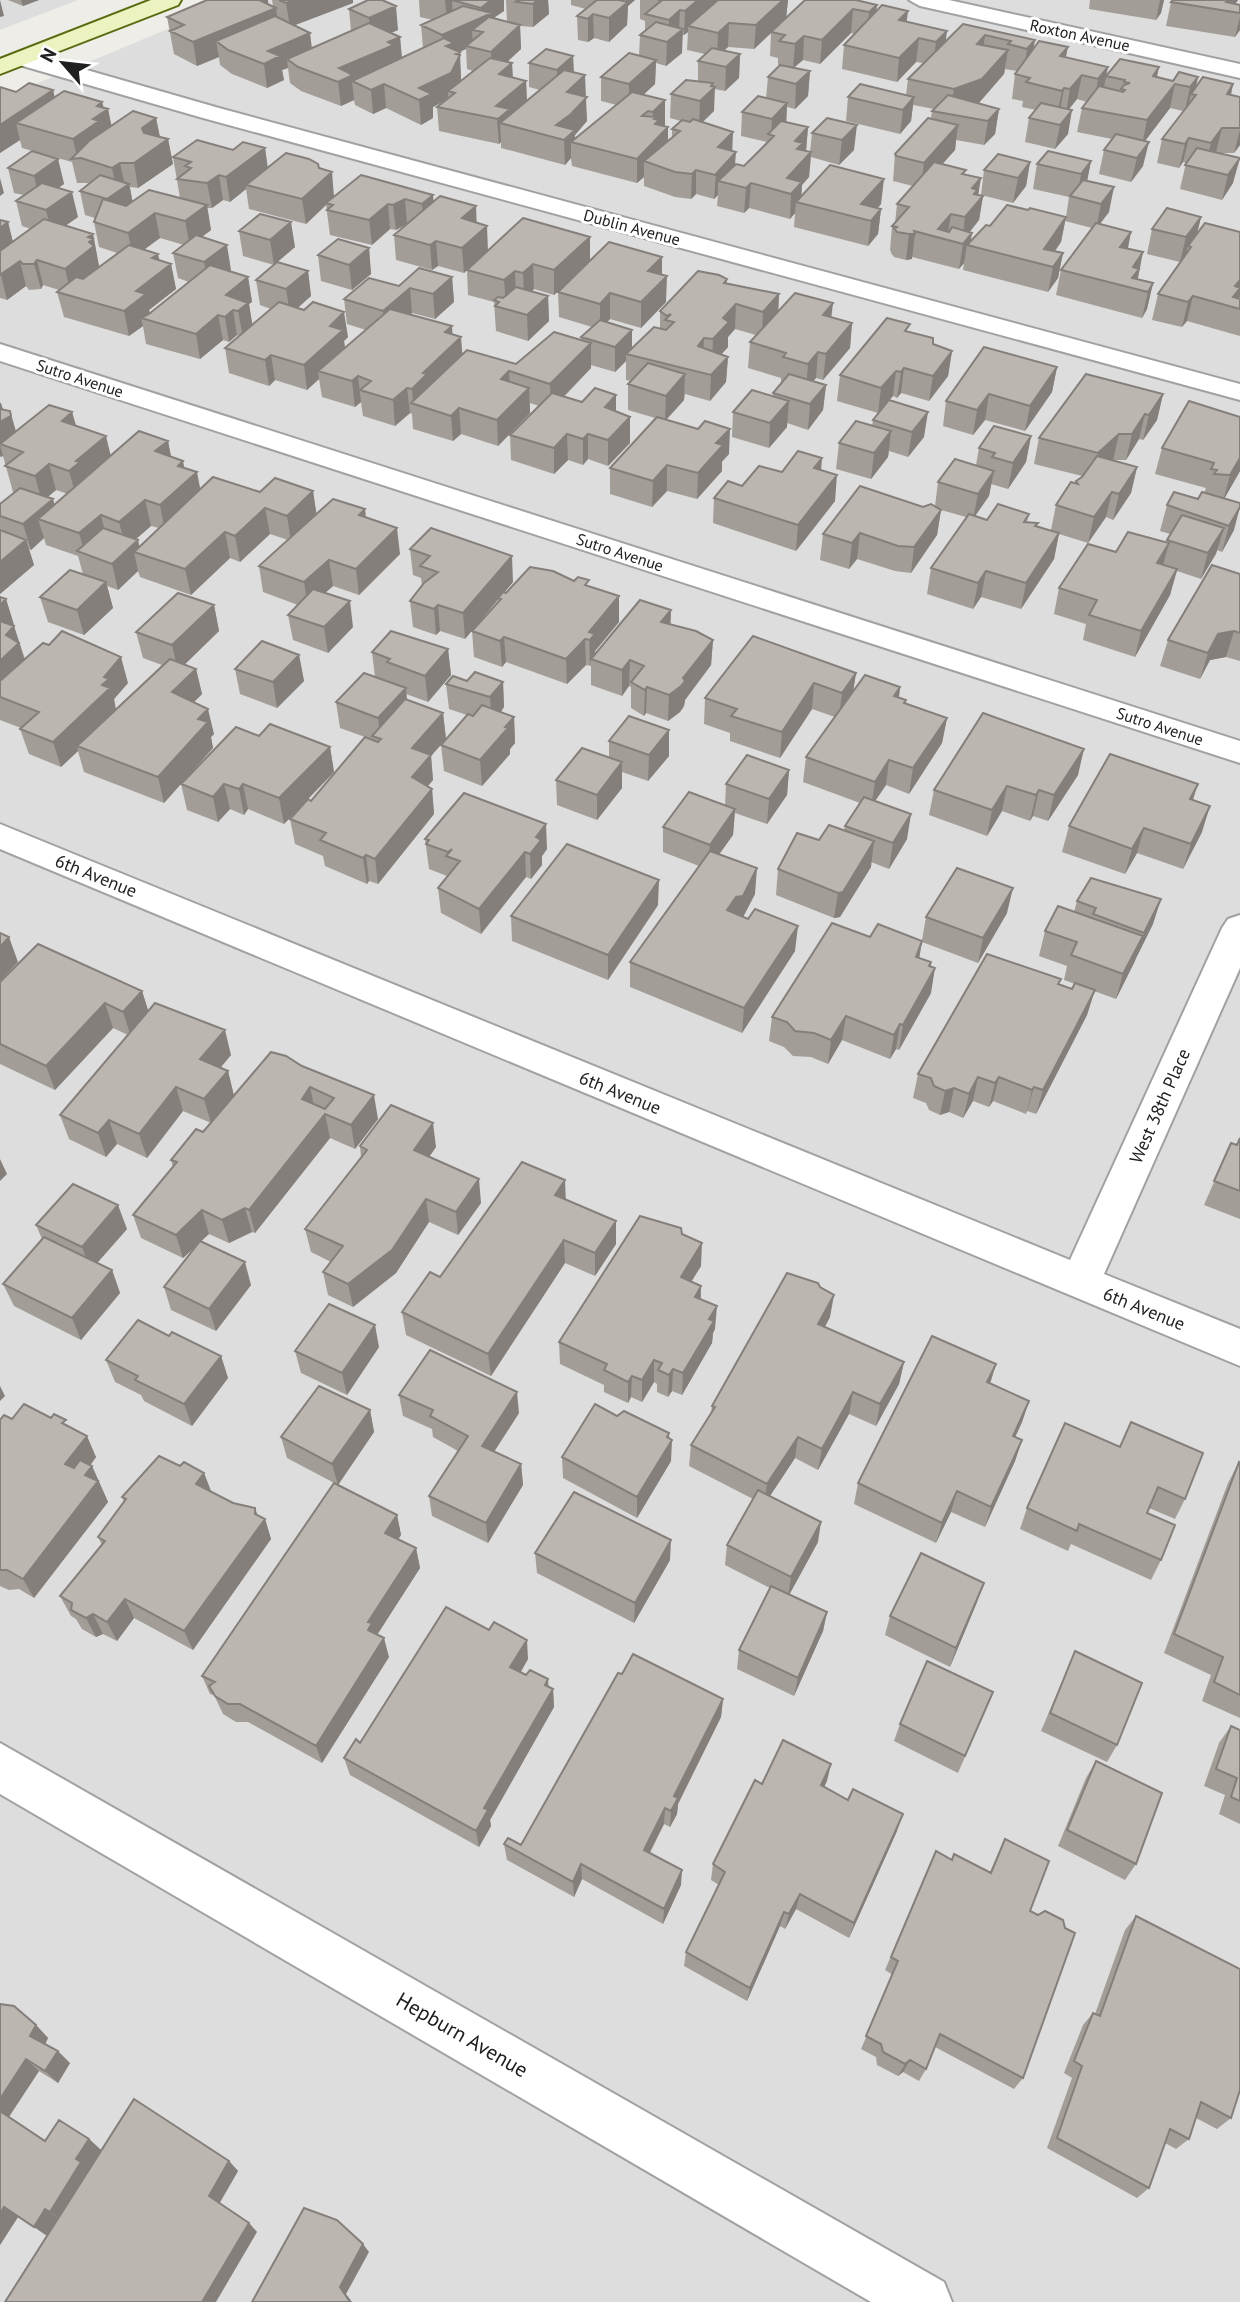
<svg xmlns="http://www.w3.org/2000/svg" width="1240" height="2302" font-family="'PT Sans',sans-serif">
<rect width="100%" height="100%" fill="#efede7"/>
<path fill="#dedddd" d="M0,0H78L0,30Z
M237,0H1240V2302H0V99Z"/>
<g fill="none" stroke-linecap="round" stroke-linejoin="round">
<g stroke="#a1a1a1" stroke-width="4">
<path id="street" d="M909,0H949L1240,64V78L920,6Z
M24,52L219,108L1240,384V400L203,118L16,64L13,59Z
M0,344L1240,741V763L0,361Z
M0,824L1070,1260L1222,928L1228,919L1240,915V968L1104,1274L1240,1329V1366L0,849Z
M0,1743L944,2282L952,2302H871L0,1794Z"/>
</g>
<g stroke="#596c11" stroke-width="4">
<path id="secondary" d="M151,0H181L178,5L0,74V59Z"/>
</g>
<use href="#street" fill="#fff" fill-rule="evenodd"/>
<use href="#secondary" fill="#ecf3c1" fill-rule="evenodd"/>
</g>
<path fill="#a29d97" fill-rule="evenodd" d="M8,0H39L23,6Z
M272,0H353V3L295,25L312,48L351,31L349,9L398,30L391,33L400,37L402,58L423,48L421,25L433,20L420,17L419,0H504V11L495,17V19L507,21L506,0H548L549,14L533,27L520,26L521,49L507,62L512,63L513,78L526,81L527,101L540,90L529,87V63L573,56L574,73L585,96L587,121L575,135V138L617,105L601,101V77L639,56L640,35L645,31V21L640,19V0H788L786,17L877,5L876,11L906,22L945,41L963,24L1066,57L1107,75L1157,77L1173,81L1198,77L1196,88L1233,84L1231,95L1240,97V145L1234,153H1216L1233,183L1222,200L1180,189L1186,163L1183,162L1179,168L1157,163L1162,139L1183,111L1170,108L1145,141L1143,166L1131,182L1099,174L1104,150L1112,139L1077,132L1082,108L1087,102L1077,99L1069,109L1068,134L1055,149L1025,142L1029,118L1036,110L1022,107L1023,101L1012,99L1015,74L1017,71L1005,69L1004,74L978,103L999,109L995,134L984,145L956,140L955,150L942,164L965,174L978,195L983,196L979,220L970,232L971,241L990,226L1028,210L1066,217L1069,197L1033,189L1037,164L1091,161L1087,181L1109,212L1100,224L1131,232L1128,248L1138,278L1137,279L1153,283L1147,309L1142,318L1056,295L1061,270L1092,228L1065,221L1061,242L1055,251L1063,253L1058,278L1048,292L963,270L964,263L959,269L912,257V259L906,260L894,257L891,253V251H890L892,226L895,223L897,204L913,186L893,181L895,154L931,119L932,111L934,109L913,105L911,121L900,134L846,121L848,97L906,95L908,79L923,63L916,62L897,82L842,69L844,45L855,34L851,33L820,64L803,60L794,68L810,71L808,96L795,109L787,107L786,122L808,127L806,151L810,152L812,133L827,118L854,150L839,165L811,157L809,177L802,185L801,196L881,204L877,208L881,209L878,234L868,246L794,227L795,213L790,219L749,208L744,213L717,206L718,195L714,199L696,194L691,199L675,197L644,186V177L637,183L572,166L571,158L565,165L501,148V142L499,144L439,131L437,107L447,99L433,107V118L421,125L386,108L373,114L355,105L354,100L341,106L301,91L290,83L288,68L282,70L284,80L267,88L232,74L220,65L219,57L197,66L174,54L167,17L269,4L273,6ZM688,32L687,50L705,54L698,61V81L671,94L670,118L681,121L672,129V138L668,141V127L663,126L665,125L643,95L655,84L656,63L666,66L682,53V35H684ZM771,33L770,56L778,58V65H780L768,77L766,98L742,112L741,136L767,142L744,166L735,165L732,151L703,122L714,111V89L725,91L739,78L740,54L724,51L728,47L754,49ZM466,49L467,69L473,71L460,82L461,76L459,52Z
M571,0H635L628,6L627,25L609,42L594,38L588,42L578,40L577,16L586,9L571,5Z
M1090,0H1164L1161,13L1156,20L1089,9Z
M1173,0H1238L1235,4L1240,5V30L1235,37L1166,26L1171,2Z
M53,90L55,98L102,102L104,108L108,109L111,126L156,118L160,137L168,139L173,164L138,188L130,187L132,201L180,198L173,157L233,150L265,148L268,168H319L334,196L433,195V202L477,222L488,250L590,261L662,257V275L666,302L641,328L610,319L607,322L632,348L660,328V311L727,279V283L779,294L778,311L831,317L852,323L850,348L823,380L816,378L813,381L826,385L823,410L808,430L787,423V427L769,448L732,437L733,412L773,396V393L782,383H781V378L748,368L750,342L756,335L735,329L728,337V347L721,354L728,357L726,382L710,401L685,394L684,400L666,420L729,454L722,462V471L697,499L667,491L652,507L610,494V468L655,418L628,410V384L632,381L626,380V361L615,372L591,365V368L564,397L616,412L630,417V443L608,466L588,459L583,465L568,460L554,474L511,460L510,435L539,406L530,403V413L498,446L461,434L453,441L413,429L412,414L410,413L395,426L363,416L361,402L355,407L322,397L319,379L307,390L275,380L269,386L229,373L225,348L239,336L237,335L229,342L223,340L200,359L146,344L143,326L129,336L64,317L57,292L59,290L43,285L41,289L29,290L26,286L7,300L0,298V220L8,222L13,242L31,229L22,226L16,201L24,195L14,193L8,168L58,159L64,184L58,188L78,217L65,226L93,234L99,267L117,253L99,247L94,222L95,218L85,215L80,191L89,184L87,183H77L72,162L22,148L20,140L0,153L16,92ZM246,189L249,209L306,224L326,205L330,235L372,245L390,229L396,230L406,224L394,235L396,260L432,270L438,266L464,273L467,270L468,295L494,302L496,331L528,341L549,321L548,296L532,291L534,289L554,295L567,284L558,292L559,317L592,327L581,337V340L516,364L463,354L452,334L411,315L412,313L435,319L454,302L452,277L399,286L344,299L347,324L366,330L345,348L344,341L348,337L298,308L311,296L308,271L277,262L295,247L239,231L243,256L274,265L256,280L260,305L271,309L252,325L249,304L252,302L248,277L229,271L231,270L202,237L211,230L207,208H212L223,200L230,202ZM160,238L184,245L173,253L178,278L189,282L150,313L149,310L176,289L171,264L160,260L144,249Z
M1030,162L1026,186L1013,203L981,195L984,170Z
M1201,217L1197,234L1240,299V336L1187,321L1182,327L1152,320L1158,294L1180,262L1147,254L1152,229Z
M369,248L371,274L352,290L321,281L318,255Z
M909,332L933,344L952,351L948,376L929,401L901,393L897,398L893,396L889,400L924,437L908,457L889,451L888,457L871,479L836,469L839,443L872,426L873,420L878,413L837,401L840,375Z
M1057,367L1052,392L1025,431L985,420L973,435L943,426L946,401Z
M1163,394L1157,420L1143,440L1139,439L1126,460H1112L1137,467L1131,493L1113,520L1106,517L1088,543L1059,534L1054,559L1021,609L981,597L973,609L927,594L931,568L966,517L941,510L937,535L911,573L895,571L857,559L849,569L820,560L823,534L923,507L935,506L938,482L976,465L979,448L1031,436L1026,462L1008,489L991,484L989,496L975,516L987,520L1029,514L1027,522L1051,530L1056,505L1075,483L1076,481L1082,476L1034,464L1039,438Z
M0,402L3,409L10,411L16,431L72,412L76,425L111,456L168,441L171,457L185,468L200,489L260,492L313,491L316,514L366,518L400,554L359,595L333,586L325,593L353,627L328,653L293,640L288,615L298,605L263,592L259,566L288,540L270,534L240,562L230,558L191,595L140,577L138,571L118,590L107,586L113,608L84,635L48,622L40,597L83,574L78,556L46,545L44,538L31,550L29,549L34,565L0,594V504L14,492H13L3,456L0,457ZM56,490L68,494L54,505L53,499L47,497ZM151,526L159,528L139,546L138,540L135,539Z
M1162,448L1240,471L1224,499L1234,530L1222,552L1217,550L1201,579L1177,571L1170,595L1135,657L1083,640L1086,624L1054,614L1059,588L1116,552L1166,542L1170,534L1160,531L1167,505L1198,499L1204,493L1206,488L1155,474Z
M821,470L835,501L796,551L713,523L714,498L742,486L782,472Z
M410,549L513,582L504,593H506L574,581L589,586L619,622L595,651V654L671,610L670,625L713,640L711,665L685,700L684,706L680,712L668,721L646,713L644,716L631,708V687L629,686L622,696L591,685V666L586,665L567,684L506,662L502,667L474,657L472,631L499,602L498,599L465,639L440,631L436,635L413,627L410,601L422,585L421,578L413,575Z
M1240,574V661L1226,657L1210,660L1200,679L1160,666L1168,640Z
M6,599L14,625L13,626H14L25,659L128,683L114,699L115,710L162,665L143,658L136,632L214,605L219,631L185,664L196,669L202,694L194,702L214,734L211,737L213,748L164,803L84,772L78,751L61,767L29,754L20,729L21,728L0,720V697Z
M448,649L451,675L428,702L406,694L407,700L443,713L446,739L431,756L433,780L428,786L432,789L434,814L378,884L369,881L367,884L325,866L323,856L295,844L290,819L311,801L365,737L340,728L336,702L375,677L372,652Z
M299,655L304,681L277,708L240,694L235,669Z
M856,673L853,691L900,687L899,698L906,700V704L947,718L942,743L909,794L886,785L875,801L907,839L889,869L871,862V867L840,917L834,918L776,895L778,869L819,840L844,830L845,826L860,803L803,782L806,757L835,717L812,709L780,758L730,741V733L704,724L705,698Z
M467,681L503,682L504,707L501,712L514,717L515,743L510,749V754L482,786L444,771L441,745L467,715L449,709L446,684Z
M259,736L330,747L334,772L284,824L248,809L244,815L230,809L218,822L187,810L181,784Z
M609,741L669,756L648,781L622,772V788L597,820L557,805L556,780L609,758Z
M789,770L787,795L767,824L735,813L733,835L719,854L755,894L743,917L748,919L795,951L742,1033L630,987V962L699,866L663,852V827L725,806L726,784Z
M1078,775L1048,821L1033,816L1030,821L1002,811L987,836L929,815L934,790Z
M1193,800L1202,832L1183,869L1137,853L1125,874L1062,852L1069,826Z
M425,839L547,849L542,856V865L531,879L526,877L481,934L441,913L438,888L447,876L429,869Z
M1077,901L1153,924L1116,999L1094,991L1087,1015L1036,1114L1027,1111L1026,1114L993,1101L989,1107L973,1101L963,1118L949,1112L940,1115L929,1110L926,1103L913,1098L918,1074L1060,985L1072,989L1075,984L1064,980L1067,966L1039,956L1045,931L1074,912Z
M658,905L608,980L512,941L511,916Z
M1007,913L978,963L922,942L919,958L931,962V993L899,1050L896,1049L890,1059L842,1040L828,1064L811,1057L793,1056L784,1047L769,1041L772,1017L870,937L922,940L926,917Z
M0,982L142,991L148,1011L231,1055L220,1068L228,1071L234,1096L271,1052L378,1119L355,1149L330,1138L255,1233L252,1232L229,1243L209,1234L201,1241L251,1285L216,1331L171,1310L164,1287L197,1245L183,1258L141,1238L133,1215L173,1167L171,1160L203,1132L211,1123L183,1111L147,1158L117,1144L106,1157L69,1139L60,1115L128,1035L113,1028L55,1090L0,1064Z
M1240,1138V1219L1204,1205L1231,1143L1237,1145Z
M360,1146L436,1147L429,1157L481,1203L458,1235L429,1222L396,1273L353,1307L328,1295L323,1272L331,1262L311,1252L305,1229L361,1157Z
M566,1199L616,1244L595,1276L565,1263L491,1376L406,1335L402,1312L440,1277Z
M36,1225L127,1229L97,1263L112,1270L120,1293L81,1340L14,1306L3,1284L42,1239Z
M682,1234L701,1266L691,1282L701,1286V1299L715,1329L713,1333L712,1343L682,1395L672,1391L668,1397L657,1392V1384L654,1382L642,1402L631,1397L628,1403L604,1392V1385L560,1364L559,1342Z
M830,1317L825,1327L904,1362L899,1384L876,1426L849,1414L818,1470L795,1458L770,1496L818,1542L789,1595L827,1612L823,1631L794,1696L737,1669L739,1650L770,1588L725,1565L727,1545L753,1499L689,1466L691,1445L711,1413L712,1406Z
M169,1336L221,1356L228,1378L192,1426L144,1401L141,1395L115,1382L106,1360Z
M379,1347L347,1395L301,1373L295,1351Z
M996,1364L990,1384L1029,1401L1022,1422L1015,1437L1022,1440L1015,1461L985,1527L951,1512L936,1543L854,1504L858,1483Z
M399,1395L519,1413L494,1452L521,1464L523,1485L488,1543L432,1516L429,1496L458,1451L433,1437L432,1429L403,1416Z
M370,1410L374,1432L338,1485L287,1458L281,1437Z
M617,1416L669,1433L671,1461L637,1518L563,1478L562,1457Z
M12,1419L69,1427L96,1457L90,1466H92L108,1502L34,1598L19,1589L9,1590L0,1586V1420Z
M1065,1423L1185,1499L1175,1519L1149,1508L1147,1513L1161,1560L1151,1580L1071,1544L1068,1551L1020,1529L1027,1508Z
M1239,1462L1240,1463V1718L1202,1701L1211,1675L1164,1653L1228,1483Z
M180,1466L204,1473L211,1491L233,1503L255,1508L257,1515L265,1519L271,1539L193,1650L134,1618L117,1641L103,1634L96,1637L82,1629L76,1619L71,1616L60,1596L102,1545L98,1537L124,1502L122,1497Z
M397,1515L401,1535L398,1539L416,1548L420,1568L377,1635L389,1657L322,1763L248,1722H236L223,1714L214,1695L210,1694L202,1676Z
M535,1553L670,1560L634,1623L537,1573Z
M977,1602L950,1667L885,1635L890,1616Z
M1075,1651L1117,1745L1107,1762L1041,1731Z
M528,1659L520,1672L553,1689L554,1707L490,1820L491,1826L479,1847L350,1775L344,1758L360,1743Z
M622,1674L723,1699L721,1717L678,1804L677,1814L670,1827L664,1824L650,1853L681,1885L663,1924L582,1879L574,1897L507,1860L504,1844L521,1845Z
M993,1692L958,1773L894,1741L900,1724Z
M1231,1726L1240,1730V1824L1219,1814L1225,1795L1204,1786L1219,1743Z
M1096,1761L1136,1864L1125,1880L1058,1846L1086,1778Z
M831,1764L824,1787L897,1831L849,1938L796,1909L785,1929L780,1926L747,2001L684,1966L686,1952L719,1885L711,1880L713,1864L762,1784Z
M1005,1839L1023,2078L1014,2089L935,2047L926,2069L919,2081L903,2072L898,2076L877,2065L876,2057L861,2049L893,1975L885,1970L936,1851L952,1860L990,1872Z
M1136,1916L1231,2118L1217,2129L1196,2118L1189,2139L1176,2149L1165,2143L1149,2188L1137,2198L1047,2148L1072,2078L1064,2073L1083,2025L1093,2013L1095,2014L1125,1930Z
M0,2004L36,2025L48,2038L45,2044L70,2063L58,2083L39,2071L9,2117L45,2141L89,2139L101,2150L89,2169H90L229,2161L238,2171L220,2203L249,2223L257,2232L18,2217L0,2245Z"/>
<path fill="#847f7b" d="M0,0L4,16L0,17Z
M21,0H39L23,6Z
M262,0H268L269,11L276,8L279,31L216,41L219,57L197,66L193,42Z
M294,0H353V3L290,27L286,3Z
M445,0H452L453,19L447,23Z
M490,0H504V11L495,17V21L483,32L472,30L473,46H466V49L455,54L460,52L461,79L454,93L448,91V99L433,107V118L421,125L419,100V88L444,59L442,35L481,18V8Z
M537,0H548L549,14L533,27V4Z
M626,0H635L628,6L627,25L609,42V18L626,3Z
M698,0H718L688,26V32L684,35L685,11Z
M783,0H788L786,19L754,49L756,25Z
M1160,0H1164L1161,13L1156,20Z
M1228,0H1238L1233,7L1226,2Z
M877,5L874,29L867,36L869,12Z
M396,6L398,30L371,41L369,18Z
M853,9L851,33L820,64L822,40Z
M680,10L679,31L683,29L682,53L666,66L667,42L668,41L669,20Z
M908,11L905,35L899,20Z
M593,14L594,38L588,42V19Z
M1240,17V30L1235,37Z
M729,23L728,47L717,57L718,33Z
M520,25L521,49L492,76L491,52Z
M947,31L944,55L933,66L936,42Z
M310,33L313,57L287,59L288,68L282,70L284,80L267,88L264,64L268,51Z
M985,35L982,59L977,44Z
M804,36L803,60L793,68L795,44Z
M400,37L402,61L352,81L354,100L341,106L338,82L339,68Z
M919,38L916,62L897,82L899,58Z
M1035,40L1031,64L1023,73L1027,49Z
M1068,47L1063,71L1060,56Z
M1008,50L1004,74L979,103L950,113L954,89Z
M740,54L739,78L725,91L726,67Z
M573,56L574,80L557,94V70Z
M656,60L655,84L629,108V84Z
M512,63L513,87L499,74Z
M1108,67L1103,92L1094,103L1098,79Z
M1159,67L1154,92L1153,76Z
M810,71L808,96L795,109L796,84Z
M585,75L587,121L575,135V143L571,142V158L565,165L564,140L556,125L567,92Z
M1082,75L1077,99L1066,113L1070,89Z
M1198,77L1194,94H1191L1188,107L1185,111L1190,87Z
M526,81L527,105L500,123L501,142L499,144L496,106Z
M713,83V88L715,87L714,111L699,125L700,101Z
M384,84L386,108L373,114L371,90Z
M1175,84L1170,108L1142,145L1147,120Z
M1233,84L1228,108L1227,94Z
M1064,88L1060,112L1057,115L1062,91Z
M53,90L58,114L16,123L20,140L0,153V125Z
M914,97L911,121L900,134L903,110Z
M665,100V125L658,131L668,127V152L644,161V177L637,183V159L653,137V112Z
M102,102L104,111L108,109L113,133L81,158H77L73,139L93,119L97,106Z
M787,103L786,128L774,136L771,135L772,119Z
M999,109L995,134L984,145L988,121Z
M1072,110L1068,134L1055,149L1060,125Z
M156,118L161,143L146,152L142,128Z
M857,125L854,150L839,165L842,140Z
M958,125L955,150L921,188L924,163Z
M808,127L806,151L811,152L809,177L802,185L801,204L796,202L795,213L790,219L791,194L787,178L795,141Z
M1222,128L1216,152L1205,168L1211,143Z
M1240,130V145L1234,153Z
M733,132L732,156L736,152L734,177L718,181V195L714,199L718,147Z
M1189,138L1183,162L1179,168L1185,144Z
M168,139L173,164L138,188L134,163Z
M1149,142L1143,166L1131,182L1137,158Z
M265,148L268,173L246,185V189L230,202L226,177Z
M1240,158L1233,183L1222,200L1228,175Z
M58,159L64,184L40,200L34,176Z
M1091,161L1086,186L1077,199L1081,174Z
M1030,162L1026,186L1013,203L1018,178Z
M120,163L125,186L129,184L134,208L113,224L107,199L117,192L112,168Z
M696,170V194L691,199L692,174Z
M332,172L334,197L326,203V205L306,224L302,199Z
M219,175L223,200L212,208L207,183Z
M0,178L4,193L0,196Z
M981,178L977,202L983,196L979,220L962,241L965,217L972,188Z
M884,179L881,204L867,220L861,204Z
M751,183L749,208L744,213L746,188Z
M1114,187L1109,212L1096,229L1101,204Z
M72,192L78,217L52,235L46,210Z
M433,195L435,219L424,229L422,204Z
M405,199L407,224L396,230L393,205Z
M388,204L390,229L372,245L369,220Z
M207,205L211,230L190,246L185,221Z
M476,206L477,231L462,218Z
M881,209L878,234L868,246L871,221Z
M155,213L160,238L133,258L128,233Z
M951,214L947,239L938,229Z
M1066,217L1061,242L1045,265L1044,249Z
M1201,217L1195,242L1188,246L1186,254L1180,262L1186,237Z
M8,222L14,247L0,257V228Z
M291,222L295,247L274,265L270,240Z
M487,226L488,251L464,273L462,248Z
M1131,232L1126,257L1120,247Z
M972,233L970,246L967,245L964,263L959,269L963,244Z
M93,234L100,271L71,294L65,269L88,237Z
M909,234H915L912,259L906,260Z
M590,237V262L554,295V270Z
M436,241L438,266L432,270L430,245Z
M227,245L231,270L209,288L204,262Z
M369,248L371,274L352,290L349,265Z
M1143,252L1138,278L1128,287L1133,267Z
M1063,253L1058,278L1048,292L1053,267Z
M158,254L162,271L171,264L176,289L149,310L151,319L141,318L143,326L129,336L124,311L136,291L152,258Z
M662,257V282L667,276L666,302L641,328V302L648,271Z
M37,260L43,285L41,289L34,264Z
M20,261L26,286L7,300L1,275Z
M533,264L534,289L524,298L523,273Z
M308,271L311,296L290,314L286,289Z
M515,271L516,296L506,306L504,280Z
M248,277L252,302L249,304L253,328L243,337L238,311L233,310L237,335L229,342L225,317L226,295Z
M452,277L454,302L435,319L433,294Z
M1240,280V297L1236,302L1229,306L1235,286Z
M1153,283L1147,309L1142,318L1148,292Z
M410,288L412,313L386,337L383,311Z
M610,293V319L600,329V304Z
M779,294L778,319L762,337L763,312Z
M548,296L549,321L528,341L527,315Z
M1193,296L1187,321L1182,327L1188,302Z
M833,303L830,329L823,315Z
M736,304L735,329L728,337V347L712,365L713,339L723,318Z
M344,312L348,337L344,341L346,355L318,371L319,379L307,390L304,365L330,326Z
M218,315L223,340L200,359L196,334Z
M852,323L850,348L823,380L826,354Z
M452,326L453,345L461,337L463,362L413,404L412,389L423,373L445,332Z
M632,330V355L626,354V361L615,372V347Z
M704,338L703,363L698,346Z
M591,343V368L551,409L550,384Z
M952,351L948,376L929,401L933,376Z
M818,352L816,378L806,389L808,364Z
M271,355L275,380L269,386L265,360Z
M728,357L726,382L710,401L711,375Z
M1057,367L1052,392L1025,431L1030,406Z
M904,368L901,393L897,398L901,372Z
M509,371L511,397L501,379Z
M896,371L893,396L878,413L881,388Z
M685,374L684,400L665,421L666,396Z
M358,376L361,402L355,407L352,381Z
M826,385L823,410L808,430L810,404Z
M407,388L410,413L395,426L393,400Z
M529,388L530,413L498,446L497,420Z
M989,394L985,420L973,435L977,410Z
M1163,394L1157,420L1143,440L1149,415Z
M616,395V421L605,407Z
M789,401L787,427L769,448L770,423Z
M0,403H1L5,419L10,411L17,436L0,444Z
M459,408L461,434L453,441L451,416Z
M72,412L79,438L62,421Z
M928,412L924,437L908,457L912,432Z
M1145,414L1139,439L1126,460L1132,434Z
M630,417V443L608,466V440Z
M730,429L729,454L722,461V471L697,499L698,473L716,443Z
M891,431L888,457L871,479L874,453Z
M567,434L568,460L554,474V448Z
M588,434V459L583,465V439Z
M1119,434L1113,460L1093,479L1098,453Z
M106,436L112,461L76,496L69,471L76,461Z
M1031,436L1026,462L1008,489L1013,463Z
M168,441L173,467L155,451Z
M0,445L3,456L1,457L0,454Z
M822,458L820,484L814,468Z
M1240,458V471L1223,501L1230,475Z
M183,461L187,481L197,472L202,498L165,531L160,505L178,466Z
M49,464L56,490L42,502L35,476Z
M667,465V491L652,507L653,481Z
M1137,467L1131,493L1113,520L1119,494Z
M994,471L989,496L973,519L978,494Z
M837,475L835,501L796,551L798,525Z
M313,491L317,517L291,541L287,516Z
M1112,492L1106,517L1088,543L1094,517Z
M53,499L60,525L38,519L44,538L31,550L23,524Z
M145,500L151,526L126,548L119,522Z
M1240,507L1234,530L1222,552L1229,526Z
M265,508L270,534L240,562L235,536Z
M365,509L368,535L359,515Z
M941,510L937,535L911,573L914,547Z
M101,515L107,541L85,554L79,533Z
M397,528L400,554L359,595L356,569Z
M1224,528L1216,554L1201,579L1208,553Z
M225,532L230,558L191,595L185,569Z
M860,533L857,559L849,569L852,543Z
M1059,533L1054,559L1021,609L1026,583Z
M26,540L34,565L0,594V562Z
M138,540L141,554L134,552L138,571L118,590L112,564Z
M1169,543L1162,569L1157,563Z
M512,556L513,582L465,639L463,613Z
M329,560L333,586L308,608L304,582Z
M1177,569L1170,595L1135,657L1141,631Z
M986,571L981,597L973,609L978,583Z
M106,582L113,608L84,635L77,610Z
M619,596V622L595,651V660L591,659L590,666L589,632Z
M6,599L14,625L0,637V605Z
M350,601L353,627L328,653L324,627Z
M214,605L219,631L178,671L172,645Z
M438,605L440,631L436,635L434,609Z
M671,610L670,636L661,622Z
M14,626L27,668L0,694V661L6,635Z
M1234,631L1226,657L1210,660L1200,679L1208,653L1218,634Z
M504,637L506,662L502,667L500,641Z
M585,639L586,665L567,684L566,659Z
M713,640L711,665L685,700L684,706L680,712L668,721L669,695Z
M448,649L451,675L428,702L425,676Z
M299,655L304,681L277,708L273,682Z
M121,657L128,683L114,699L117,714L77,746L78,751L61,767L53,742L102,685L104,677Z
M630,660L629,686L622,696V670Z
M196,669L202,694L178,718L172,692Z
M856,673L852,699L839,718L842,693Z
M503,682L504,707L492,723L490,697Z
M814,683L812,709L780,758L782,732Z
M647,687L646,713L644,716L645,690Z
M900,687L897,712L894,696Z
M406,688L408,713L381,743L378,718Z
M208,709L214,734L211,737L213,748L164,803L158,777L198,719Z
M443,713L446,739L431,756L433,780L414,802L412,777V748Z
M514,717L515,743L510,749V754L482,786L480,760Z
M947,718L942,743L909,794L913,768Z
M669,730V756L648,781L649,755Z
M330,747L334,772L284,824L279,798Z
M1084,749L1078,775L1048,821L1054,795Z
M889,760L886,785L871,807L875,782Z
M622,762V788L597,820V795Z
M789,770L787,795L767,824L769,799Z
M224,784L230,809L218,822L213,797Z
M243,784L248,809L244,815L239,789Z
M1198,784L1190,809V799Z
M1007,786L1002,811L987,836L992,810Z
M432,789L434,814L378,884L375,859Z
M1039,790L1033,816L1030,821L1036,795Z
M1210,806L1202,832L1183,869L1191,844Z
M735,809L733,835L708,870L710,845Z
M911,814L907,839L889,869L893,843Z
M546,824L547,849L542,856V865L531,879L530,854L536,837Z
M1144,828L1137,853L1125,874L1132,849Z
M874,841L871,867L840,917L834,918L838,893Z
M525,852L526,877L481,934L479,909Z
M366,855L369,881L367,884L363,858Z
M757,868L755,894L741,921L727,910Z
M659,880L658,905L608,980V955Z
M1013,888L1007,913L978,963L983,938Z
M1161,899L1153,924L1136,958L1144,933Z
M798,926L795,951L742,1033L744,1008Z
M1143,936L1135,961L1116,999L1123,974Z
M9,937L18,962L0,981V947Z
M922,941L918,965L916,957Z
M931,962L927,983L935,968L931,993L899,1050L903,1025Z
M1095,990L1087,1015L1036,1114L1043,1090Z
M142,991L150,1016L131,1037L123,1012Z
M105,1003L113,1028L55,1090L46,1066Z
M846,1016L842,1040L828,1064L831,1040Z
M900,1024L896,1049L890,1059L894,1035Z
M225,1030L231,1055L207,1084L200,1059Z
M228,1071L234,1096L211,1123L204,1099Z
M978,1077L973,1101L963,1118L969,1094Z
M999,1077L993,1101L989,1107L995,1083Z
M176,1087L183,1111L147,1158L139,1134Z
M310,1087L315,1111L302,1099Z
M1034,1087L1027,1111L1026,1114L1032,1090Z
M954,1088L949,1112L940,1115L945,1091Z
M374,1095L378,1119L355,1149L351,1125Z
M325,1114L330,1138L255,1233L249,1210Z
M109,1120L117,1144L106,1157L98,1133Z
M433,1123L436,1147L417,1174L414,1150Z
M0,1159L7,1174L0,1181Z
M479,1179L481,1203L458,1235L456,1212Z
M565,1180L566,1204L555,1195Z
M426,1199L429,1222L396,1273L353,1307L348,1284Z
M118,1205L127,1229L91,1270L82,1247Z
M245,1208L252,1232L229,1243L222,1220Z
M202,1210L209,1234L183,1258L176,1235Z
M616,1221V1244L595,1276V1253Z
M564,1240L565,1263L491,1376L488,1354Z
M702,1243L701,1266L680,1300L681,1277Z
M245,1262L251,1285L216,1331L209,1309Z
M112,1270L120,1293L81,1340L72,1318Z
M701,1286L700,1309L695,1297Z
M834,1295L830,1317L814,1346L818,1324Z
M717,1306L715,1329L713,1333L712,1343L682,1395L683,1373L709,1319Z
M375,1325L379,1347L347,1395L342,1373Z
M221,1356L228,1378L192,1426L184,1404Z
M654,1360V1382L642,1402V1380Z
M904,1362L899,1384L876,1426L880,1404Z
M996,1364L989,1386L987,1382Z
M673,1369L672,1391L668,1397L669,1375Z
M632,1376L631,1397L628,1403V1382Z
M0,1386L5,1396L0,1401Z
M517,1392L519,1413L484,1467L482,1446Z
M853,1392L849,1414L818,1470L822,1449Z
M1029,1401L1022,1422L1006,1457L1013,1436Z
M370,1410L374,1432L338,1485L332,1464Z
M669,1433L668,1446L672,1440L671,1461L637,1518V1497Z
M87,1436L96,1457L75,1485L65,1464Z
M798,1437L795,1458L764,1505L767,1484Z
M1022,1440L1015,1461L985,1527L991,1507Z
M521,1464L523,1485L488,1543L486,1523Z
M92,1466L108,1502L34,1598L23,1579L85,1475Z
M204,1473L212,1494L196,1484Z
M957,1491L951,1512L936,1543L942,1523Z
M255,1508L261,1525L265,1519L271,1539L193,1650L184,1631Z
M397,1515L401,1535L389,1553L385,1533Z
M821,1522L818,1542L788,1597L791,1577Z
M671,1540L670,1560L634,1623L635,1603Z
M416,1548L420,1568L375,1638L368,1630V1622Z
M984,1583L977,1602L950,1667L956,1648Z
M125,1599L134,1618L117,1641L107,1622Z
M827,1612L823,1631L794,1696L798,1678Z
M93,1614L103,1634L96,1637L86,1618Z
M384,1638L389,1657L322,1763L316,1746Z
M527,1640L528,1659L513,1686L510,1667Z
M548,1679L549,1695L553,1689L554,1707L490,1820L491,1826L479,1847L476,1831L484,1808Z
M723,1699L721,1717L678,1804L677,1814L670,1827L671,1811L674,1796Z
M831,1764L827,1781L817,1802L821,1785Z
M665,1808L664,1824L643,1865L644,1850Z
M903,1814L897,1831L849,1938L854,1923Z
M581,1864L582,1879L574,1897L573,1882Z
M682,1870L681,1885L663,1924L664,1909Z
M800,1894L796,1909L785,1929L789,1914Z
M784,1912L780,1926L747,2001L750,1988Z
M36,2025L48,2038L43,2049L30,2036Z
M58,2051L70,2063L58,2083L45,2071Z
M26,2059L39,2071L8,2118L0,2112V2099Z
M910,2060L903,2072L898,2076L905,2064Z
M89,2139L101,2150L89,2169L93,2172L63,2221L50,2212L76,2159Z
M229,2161L238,2171L218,2205L209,2196Z
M4,2207L18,2217L0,2245V2214Z
M45,2209L58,2218L47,2236L34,2227Z
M249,2223L257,2232L216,2302H202Z
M363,2244L369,2252L346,2294L352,2302H350L340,2287Z"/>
<path fill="#bcb6b0" stroke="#847f7b" stroke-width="2" fill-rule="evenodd" d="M207,0H262L261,1L276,8L193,42L170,31L184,25L167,17Z
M279,0H295L286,3Z
M368,0H382L396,6L369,18L349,9Z
M452,0H491L481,8Z
M516,0H537L533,4L516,2L518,1Z
M597,0H619L628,2L609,18L593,14L588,19L577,16Z
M658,0H698L685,11L680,10L669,20L645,14L661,1Z
M718,0H783L756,25L729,23L718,33L688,26Z
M805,0H856L877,5L869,12L853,9L822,40L804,36L795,44L779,41L785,35L771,32Z
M1173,0H1228L1226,2L1240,5V13L1171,2Z
M882,5L908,11L899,20L947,31L936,42L919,38L899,58L844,45Z
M463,6L492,13L442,35L421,25Z
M275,16L310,33L268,51L280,56L264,64L228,50L216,41Z
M489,17L520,25L491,52L466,46L483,32L472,30Z
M656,22L683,29L667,42L640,35Z
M369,23L400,37L388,42L394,45L339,68L353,75L338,82L298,67L287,59Z
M963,24L1035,40L1027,49L1008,44L1011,41L985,35L977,44L1008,50L982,79L954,89L908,79Z
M444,38L454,43L446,46L460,52L456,54L460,55L451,73L419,88L432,94L419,100L384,84L371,90L352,81Z
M1039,41L1068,47L1060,56L1108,67L1098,79L1082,75L1070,89L1064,88L1062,91L1026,82L1030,78L1015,74Z
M712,48L740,54L726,67L698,61Z
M546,49L573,56L557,70L529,63Z
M629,53L656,60L629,84L601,77Z
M490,58L512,63L499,74L526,81L496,106L510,109L498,119L437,107L455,93L448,91Z
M1120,59L1159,67L1153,76L1173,81L1179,72L1198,77L1190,87L1175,84L1147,120L1082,108L1099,86L1123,92L1125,90L1121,89L1124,85L1130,83L1124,82L1125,80L1106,76Z
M780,65L810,71L796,84L768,77Z
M564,70L585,75L567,92L587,97L571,114L556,125L575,130L564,140L500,123Z
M1203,77L1233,84L1227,94L1240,97V128H1222L1211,143L1189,138L1185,144L1162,139L1196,95L1191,94Z
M686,80L713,83L711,86L715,87L700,101L671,94Z
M29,83L53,90L0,125V87L16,92Z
M860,84L914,97L903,110L848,97Z
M64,91L102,102L97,106L108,109L93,119L99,121L73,139L16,123Z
M632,92L665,100L653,112L648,111L642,116L656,117L654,119L659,120L655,124L668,127L637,159L571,142Z
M948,95L999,109L988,121L932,111Z
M758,96L787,103L772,119L742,112Z
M1041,103L1072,110L1060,125L1029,118Z
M133,111L156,118L142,128L144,133L168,139L134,163H120L112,168L81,158L71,159L89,141Z
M827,118L857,125L842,140L812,133Z
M928,118L958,125L924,163L896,156L895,154Z
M693,119L733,132L718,147L736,152L715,175L696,170L692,174L675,172L644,161L680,131L672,129L682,120L690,122Z
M781,121L808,127L795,141L803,143L797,149L811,152L787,178L802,182L791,194L751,183L746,188L718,181L736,164L744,166L774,136L768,134Z
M1116,134L1149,142L1137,158L1104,150Z
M197,140L233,150L243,142L265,148L226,177L219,175L207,183L177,179L191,168L185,166L191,162L173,157Z
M1197,148L1240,158L1228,175L1185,165Z
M32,151L58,159L34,176L8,168Z
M1048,151L1091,161L1081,174L1037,164Z
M286,153L309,159L318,164L319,168L332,172L302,199L246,185Z
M998,154L1030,162L1018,178L984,170Z
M934,162L966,170L962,174L981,178L972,188L977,190L974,194L983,196L965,217L951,214L938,229L949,232L952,227L972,233L963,244L914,231L915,234H909L897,232L894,228L898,227L892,226L909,207L897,204Z
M830,165L884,179L861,204L881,209L871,221L796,202Z
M100,175L129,184L107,199L80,191Z
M361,175L433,195L422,204L405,199L393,205L388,204L369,220L327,210L333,205L326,203Z
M1083,180L1114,187L1101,204L1070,196Z
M42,183L72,192L46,210L16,201Z
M149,190L207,205L185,221L155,213L128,233L94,222L103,199L126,206Z
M440,196L476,206L462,218L487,226L462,248L436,241L430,245L394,235Z
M1007,205L1028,210L1030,208L1066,217L1044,249L1063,253L1053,267L967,245L986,225L990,226Z
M1167,208L1201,217L1186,237L1152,229Z
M260,214L291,222L270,240L239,231Z
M523,218L590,237L554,270L533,264L523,273L515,271L504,280L467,270Z
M44,219L93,234L88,237L93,239L89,242L94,246L65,269L37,260L34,264H23L20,261L0,275V251Z
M0,220L8,222L0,228Z
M1096,223L1131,232L1120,247L1143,252L1133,267L1139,269L1132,278L1153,283L1148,292L1061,270Z
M1205,223L1240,232V280L1235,286L1240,288L1233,297L1240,299V309L1193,296L1188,302L1158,294L1191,247L1188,246Z
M196,235L227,245L204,262L173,253Z
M338,239L369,248L349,265L318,255Z
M609,242L662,257L648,271L667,276L641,302L610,293L600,304L558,292Z
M129,245L158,254L152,258L171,264L136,291L146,294L124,311L57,292L76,277L83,279Z
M277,262L308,271L286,289L256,280Z
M210,265L248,277L226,295L248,303L238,311L233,310L225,317L218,315L196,334L141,318L149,314Z
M419,268L452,277L433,294L410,288L383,311L344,299L369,278L399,286Z
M698,271L719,275L727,279L724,283L779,294L763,312L736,304L723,318L729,322L713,339L704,338L698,346L728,357L711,375L626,354L654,327L666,330L674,322L665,320L671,314L667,316L660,311Z
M516,287L548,296L527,315L495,306L499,302L494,300L498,297L503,298Z
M795,293L833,303L823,315L852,323L826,354L818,352L808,364L783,357L786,353L750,342Z
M279,302L304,310L313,302L344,312L330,326L343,330L304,365L271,355L265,360L225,348Z
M390,309L452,326L445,332L461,337L423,373L427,374L412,389L407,388L393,400L360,390L371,381L358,376L352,381L318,371Z
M887,318L910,324L905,331L933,338V344L952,351L933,376L904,368L901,372L896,371L881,388L840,375Z
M600,320L632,330L615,347L581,337Z
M554,332L591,343L550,384L509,371L501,379L529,388L497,420L459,408L451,416L411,403L467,350L516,364Z
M984,347L1057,367L1030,406L989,394L977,410L946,401Z
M648,363L685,374L666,396L628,384Z
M789,374L826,385L810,404L773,393Z
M1086,374L1163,394L1149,415L1145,414L1132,434H1119L1098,453L1039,438Z
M595,388L616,395L605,407L630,417L608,440L588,434L583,439L567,434L554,448L510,435L552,393L582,402Z
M752,390L789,401L770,423L733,412Z
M889,400L928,412L912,432L873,420Z
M1189,401L1240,417V458L1230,475L1214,474L1217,470L1211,469L1214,463L1162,448Z
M49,405L72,412L62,421L106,436L76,461L80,462L69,471L49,464L35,476L5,466L23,452L0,444Z
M0,409L10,411L11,416L0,422Z
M657,417L698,429L705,421L730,429L716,443L723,445L698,473L667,465L653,481L610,468Z
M856,421L891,431L874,453L839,443Z
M994,426L1031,436L1013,463L992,457L995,453L979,448Z
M139,431L168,441L155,451L183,461L178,466L197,472L160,505L145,500L119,522L101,515L79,533L38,519Z
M798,451L822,458L814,468L837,475L798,525L714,498L728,481L742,486L759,466L782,472Z
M1097,456L1137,467L1119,494L1112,492L1094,517L1056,505L1071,482L1078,484L1076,481L1082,477Z
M955,459L994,471L978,494L938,482Z
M213,477L260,492L275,478L313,491L287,516L265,508L235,536L225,532L185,569L134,552Z
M860,486L923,507L931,504L941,510L914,547L898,546L860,533L852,543L823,534Z
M20,488L53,499L23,524L0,516V504Z
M1174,492L1198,499L1202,492L1240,503V507L1229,526L1167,505Z
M333,499L365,509L359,515L397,528L356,569L329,560L304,582L259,566Z
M998,504L1029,514L1024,522L1038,523L1035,526L1059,533L1026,583L986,571L978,583L931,568L969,514L987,520Z
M1182,515L1224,528L1208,553L1167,540Z
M103,528L138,540L112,564L77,551Z
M431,528L512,556L463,613L438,605L434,609L410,601L424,583L438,572L420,566L430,556L410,549Z
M0,530L26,540L0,562Z
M1128,532L1169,543L1157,563L1177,569L1141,631L1089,615L1097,600L1059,588L1088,544L1116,552Z
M1212,565L1240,574V633L1234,631L1218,634L1208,653L1168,640Z
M530,567L553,571L574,581L578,577L589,580L585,585L619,596L589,632L595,634L590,640L585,639L566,659L504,637L500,641L472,631L501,599L498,598L503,592L506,593Z
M70,570L106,582L77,610L40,597Z
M313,589L350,601L324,627L288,615Z
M178,593L214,605L172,645L136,632Z
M0,597L6,599L0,605Z
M640,600L671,610L661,622L696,631L713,640L683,678L685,681L681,686L669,695L647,687L645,690L631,682L644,666L630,660L622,670L591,659Z
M0,621L14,626L6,635L19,643L0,661Z
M62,631L121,657L104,677L109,679L102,685L110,688L53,742L20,729L39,712L0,697V681L43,643L49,645Z
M391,631L448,649L425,676L387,662L390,659L372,652Z
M753,636L856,673L842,693L814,683L782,732L731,716L737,709L705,698Z
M262,641L299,655L273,682L235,669Z
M170,659L196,669L172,692L208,709L198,719L208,722L158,777L77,746Z
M475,672L503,682L490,697L446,684L453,676L467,681Z
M364,673L406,688L378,718L336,702Z
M865,675L900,687L894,696L906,700L904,703L947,718L913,768L889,760L875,782L806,757Z
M405,699L443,713L412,748L431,755L412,777L432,789L375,859L366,855L363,858L320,840L326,833L290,819L308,799L311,801L365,737L378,742L381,739L372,736Z
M482,705L514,717L505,727L508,728L480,760L441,745L468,714L473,716Z
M983,713L1084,749L1054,795L1039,790L1036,795L1007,786L992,810L934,790Z
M629,716L669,730L649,755L609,741Z
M270,724L330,747L279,798L243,784L239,789L224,784L213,797L181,784L236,727L259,736Z
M582,748L622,762L597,795L556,780Z
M1110,754L1198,784L1190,799L1210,806L1191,844L1144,828L1132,849L1069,826Z
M747,755L789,770L769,799L726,784Z
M689,792L735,809L710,845L663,827Z
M464,793L546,824L536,837L541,840L530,854L525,852L479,909L438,888L460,861L446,856L452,849L448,852L426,844L429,840L425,839Z
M864,797L911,814L893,843L845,826Z
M829,825L874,841L843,892L838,893L778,869L797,833L819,840Z
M567,844L659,880L608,955L511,916Z
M710,851L757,868L743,896L736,897L727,910L748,919L755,909L798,926L744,1008L630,962Z
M957,868L1013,888L983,938L926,917Z
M1091,878L1161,899L1144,933L1093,914L1096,908L1077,901Z
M1058,906L1143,936L1123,974L1071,955L1077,942L1045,931Z
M832,923L870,937L878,924L922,941L916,957L931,962L929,966L935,968L903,1025L900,1024L894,1035L846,1016L831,1040L814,1033L795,1031L787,1022L772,1017Z
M0,933L9,937L0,947Z
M38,944L142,991L123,1012L105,1003L46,1066L0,1044V982Z
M987,954L1061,979L1058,984L1072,989L1075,983L1095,990L1043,1090L1034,1087L1032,1090L999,1077L995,1083L978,1077L969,1094L954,1088L945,1091L934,1086L931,1078L918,1074Z
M155,1003L225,1030L200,1059L228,1071L204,1099L176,1087L139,1134L109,1120L98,1133L60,1115Z
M271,1052L286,1056L302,1066L374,1095L351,1125L325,1114L249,1210L245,1208L222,1220L202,1210L176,1235L133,1215L177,1162L171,1160L196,1129L203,1132ZM310,1087L334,1098L325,1109L302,1099Z
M391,1105L433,1123L414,1150L479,1179L456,1212L426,1199L392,1250L348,1284L323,1272L343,1246L305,1229L367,1150L360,1146Z
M1240,1138V1191L1214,1181L1231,1143L1237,1145Z
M522,1162L565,1180L555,1195L616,1221L595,1253L564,1240L488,1354L402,1312L430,1272L440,1277Z
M73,1184L118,1205L82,1247L36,1225Z
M640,1216L681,1228L682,1234L702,1243L681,1277L701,1286L695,1297L717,1306L709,1319L714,1321L683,1373L673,1369L669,1375L658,1370L662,1363L654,1360L642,1380L632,1376L628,1382L604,1370L607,1364L559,1342Z
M44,1237L112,1270L72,1318L3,1284Z
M200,1241L245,1262L209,1309L164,1287Z
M787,1273L818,1283L820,1287L834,1295L818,1324L904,1362L880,1404L853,1392L822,1449L798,1437L767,1484L691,1445L715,1407L712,1406Z
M329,1304L375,1325L342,1373L295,1351Z
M138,1320L169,1336L172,1332L221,1356L184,1404L135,1380L138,1376L106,1360Z
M932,1336L996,1364L987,1382L1029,1401L1013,1436L1022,1440L991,1507L957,1491L942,1523L858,1483Z
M430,1350L517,1392L482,1446L521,1464L486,1523L429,1496L468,1436L430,1416L433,1410L399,1395Z
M319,1386L370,1410L332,1464L281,1437Z
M24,1404L51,1418L54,1414L66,1420L62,1423L87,1436L65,1464L74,1468L80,1460L92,1466L85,1475L98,1481L23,1579L7,1570H0V1420L4,1415L12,1419Z
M595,1404L617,1416L624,1411L669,1433L667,1437L672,1440L637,1497L562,1457Z
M1131,1422L1203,1453L1185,1499L1158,1487L1147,1513L1175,1525L1161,1560L1079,1524L1077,1531L1027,1508L1065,1423L1120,1447Z
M159,1456L180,1466L184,1462L204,1473L196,1484L233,1503L255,1508V1514L265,1519L184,1631L125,1599L107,1622L93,1614L86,1618L71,1610L72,1603L60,1596L105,1541L98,1537L126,1499L122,1497Z
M1239,1462L1240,1463V1695L1214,1682L1223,1657L1174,1634Z
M334,1483L397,1515L385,1533L416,1548L368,1622L372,1623L368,1630L384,1638L316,1746L240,1704H228L215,1696L209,1686L215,1682L202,1676Z
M758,1490L821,1522L791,1577L727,1545Z
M574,1492L671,1540L635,1603L535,1553Z
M921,1553L984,1583L956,1648L890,1616Z
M771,1586L827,1612L798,1678L739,1650Z
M446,1607L489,1630L494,1622L527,1640L510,1667L526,1675L530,1670L548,1679L545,1685L553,1689L484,1808L488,1810L476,1831L344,1758L356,1739L360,1743Z
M1075,1651L1142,1683L1117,1745L1050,1713Z
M633,1654L723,1699L674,1796L678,1798L671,1811L665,1808L644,1850L682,1870L664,1909L581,1864L573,1882L504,1844L508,1838L521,1845L618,1673L622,1674Z
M927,1661L993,1692L965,1756L900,1724Z
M1231,1726L1240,1730V1801L1231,1797L1237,1778L1216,1769Z
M783,1740L831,1764L821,1785L848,1800L853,1789L903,1814L854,1923L800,1894L789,1914L784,1912L750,1988L686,1952L725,1872L713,1864L755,1780L762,1784Z
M1096,1761L1162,1793L1136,1864L1067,1830Z
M1005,1839L1049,1861L1030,1911L1038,1915L1045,1911L1063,1920L1065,1928L1075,1933L1023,2078L940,2034L926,2069L910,2060L905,2064L883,2052L881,2044L866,2036L898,1961L891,1957L936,1851L952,1860L954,1854L991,1873Z
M1136,1916L1240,1969V2090L1231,2118L1201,2102L1189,2139L1170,2129L1149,2188L1057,2138L1082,2066L1074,2061L1093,2013L1100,2016Z
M0,2004L14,2006L36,2025L30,2036L58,2051L45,2071L26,2059L0,2099Z
M134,2099L229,2161L209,2196L249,2223L202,2302H5Z
M0,2111L45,2141L59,2120L89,2139L76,2159L81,2162L50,2212L45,2209L34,2227L4,2207L0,2214Z
M304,2208L337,2220L363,2244L340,2287L350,2302H252Z"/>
<g text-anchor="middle" stroke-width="6" stroke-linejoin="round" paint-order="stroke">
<g font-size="16" fill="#202020" stroke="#fff">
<text transform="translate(1080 35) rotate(12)" y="6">Roxton Avenue</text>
<text transform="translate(632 227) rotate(15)" y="6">Dublin Avenue</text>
<text transform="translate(80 378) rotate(18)" y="6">Sutro Avenue</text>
<text transform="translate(620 552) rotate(18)" y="6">Sutro Avenue</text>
<text transform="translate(1160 726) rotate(18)" y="6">Sutro Avenue</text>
</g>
<g font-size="18" fill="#202020" stroke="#fff">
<text transform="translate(96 876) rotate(22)" y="6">6th Avenue</text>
<text transform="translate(620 1093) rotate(22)" y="6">6th Avenue</text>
<text transform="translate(1160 1106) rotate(-66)" y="6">West 38th Place</text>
<text transform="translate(1144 1309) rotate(22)" y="6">6th Avenue</text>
</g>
<g font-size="21" fill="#202020" stroke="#fff">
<text transform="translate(462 2035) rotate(30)" y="7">Hepburn Avenue</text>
</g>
</g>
<g transform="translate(63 63) rotate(298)" stroke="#ffffff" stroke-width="5" paint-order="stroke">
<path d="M0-5L12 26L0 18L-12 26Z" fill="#202020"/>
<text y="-10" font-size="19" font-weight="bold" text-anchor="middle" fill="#202020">N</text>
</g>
</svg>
